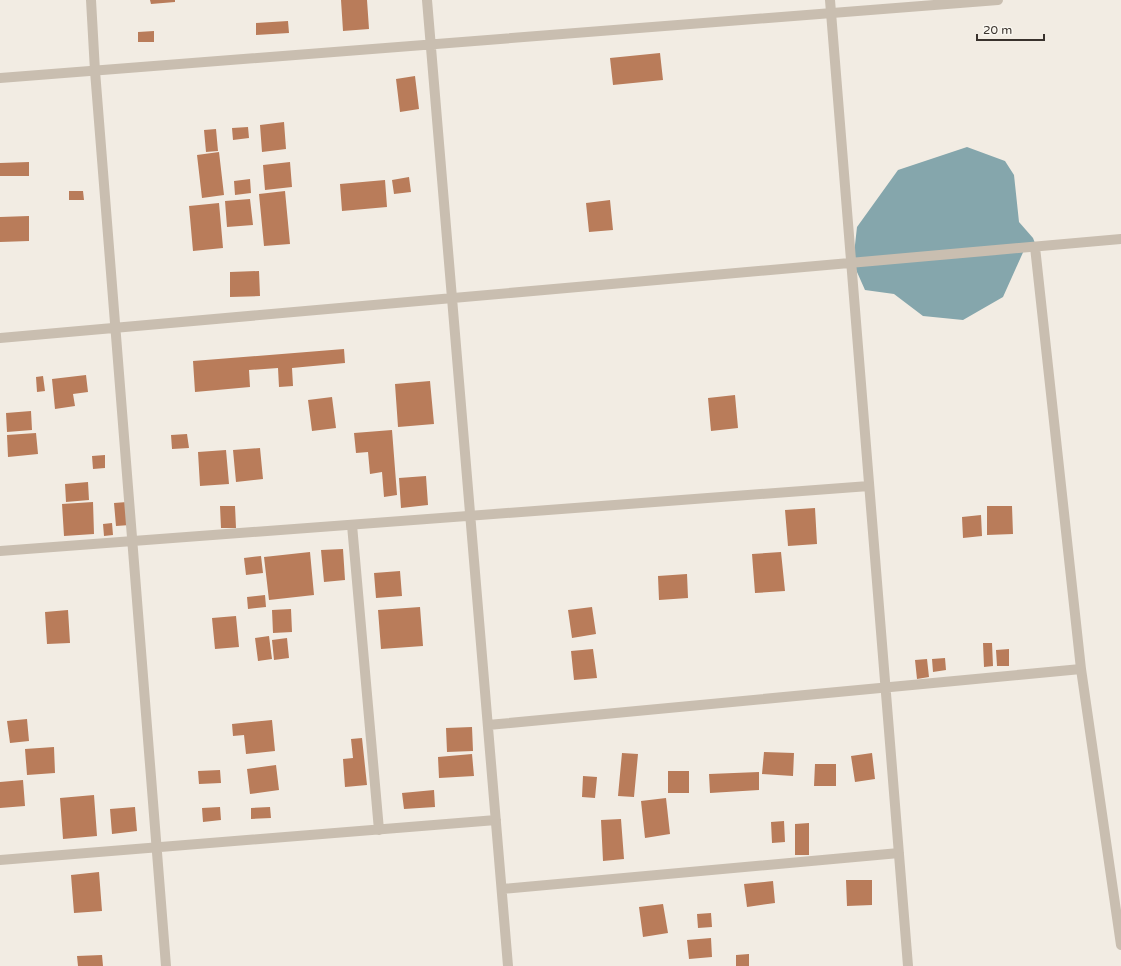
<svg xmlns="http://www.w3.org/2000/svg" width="1121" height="966" font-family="'Varela Round',sans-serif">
<rect width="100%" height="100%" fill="#f2ece3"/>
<path fill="#85a6ac" d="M967,147L1005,161L1014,175L1019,222L1033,238L1038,251L1025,248L1003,297L963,320L923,316L894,294L865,290L853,263L857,227L898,170Z"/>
<path fill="#b97c5a" d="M150,0H175V2L151,4Z
M341,0H367L369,29L343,31Z
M288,21L289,33L256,35V23Z
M154,31V42H138V32Z
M660,53L663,80L613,85L610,58Z
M415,76L419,109L400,112L396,79Z
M284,122L286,149L262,152L260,125Z
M248,127L249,138L233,140L232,128Z
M216,129L218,151L206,152L204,130Z
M219,152L224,195L202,198L197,155Z
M29,162V176H0V163Z
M290,162L292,187L265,190L263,165Z
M409,177L411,192L394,194L392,180Z
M250,179L251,193L235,195L234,181Z
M385,180L387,207L342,211L340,184Z
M69,191H83L84,200H69Z
M285,191L290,244L264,246L259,194Z
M250,199L253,225L227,227L225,201Z
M610,200L613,230L589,232L586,203Z
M219,203L223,248L193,251L189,206Z
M29,216V241L0,242V217Z
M259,271L260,296L230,297V272Z
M344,349L345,363L292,368L293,386L279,387L278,368L249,370L250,387L195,392L193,361Z
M86,375L88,392L73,394L75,406L55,409L52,379Z
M43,376L45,391L37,392L36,377Z
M430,381L434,424L398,427L395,384Z
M735,395L738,428L711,431L708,398Z
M332,397L336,428L312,431L308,400Z
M31,411L32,430L7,432L6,413Z
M392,430L397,495L384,497L382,472L370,474L368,452L356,453L354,433Z
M36,433L38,454L8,457L7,435Z
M187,434L189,448L172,449L171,435Z
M260,448L263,479L236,482L233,450Z
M226,450L229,484L200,486L198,452Z
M105,455V468L93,469L92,456Z
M426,476L428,505L401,508L399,478Z
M88,482L89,500L66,502L65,484Z
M93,502L94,534L64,536L62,504Z
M127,502L130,525L116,526L114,503Z
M220,506H235L236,528H221Z
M987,506H1012L1013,534L987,535Z
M815,508L817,544L788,546L785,510Z
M981,515L982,536L963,538L962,517Z
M112,523L113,535L104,536L103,524Z
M343,549L345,580L324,582L321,550Z
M310,552L314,595L269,600L264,557Z
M781,552L785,591L755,593L752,554Z
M261,556L263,573L246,575L244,558Z
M400,571L402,596L376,598L374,573Z
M687,574L688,598L659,600L658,576Z
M265,595L266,607L248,609L247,597Z
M420,607L423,646L381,649L378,610Z
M592,607L596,634L572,638L568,610Z
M291,609L292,632L273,633L272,610Z
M68,610L70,643L47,644L45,612Z
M236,616L239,647L215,649L212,618Z
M269,636L272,659L258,661L255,638Z
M287,638L289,658L274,660L272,640Z
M983,643H992L993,666L984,667Z
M593,649L597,678L574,680L571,651Z
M1009,649V666H997L996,650Z
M945,658L946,670L933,672L932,659Z
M927,659L929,677L917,679L915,660Z
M27,719L29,741L10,743L7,721Z
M272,720L275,751L246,754L244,735L233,736L232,724Z
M472,727L473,751L447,752L446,728Z
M362,738L367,785L345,787L343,759L353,758L351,739Z
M54,747L55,773L27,775L25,749Z
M764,752L794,753L793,776L762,774Z
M622,753L638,754L634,797L618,796Z
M872,753L875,779L855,782L851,756Z
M472,754L474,776L439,778L438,757Z
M815,764H836V786H814Z
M276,765L279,790L250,794L247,769Z
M220,770L221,783L199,784L198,771Z
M668,771H689V793H668Z
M759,772V790L710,793L709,774Z
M583,776L597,777L595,798L582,797Z
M23,780L25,806L0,808V782Z
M434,790L435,807L404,809L402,793Z
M94,795L97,836L63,839L60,798Z
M666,798L670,834L645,838L641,801Z
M135,807L137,831L112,834L110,809Z
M220,807L221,820L203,822L202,808Z
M270,807L271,818L251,819V808Z
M621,819L624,859L603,861L601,820Z
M784,821L785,842L772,843L771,822Z
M809,823V855H795V824Z
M99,872L102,911L74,913L71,875Z
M846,880H872V905L847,906Z
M773,881L775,903L747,907L744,884Z
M663,904L668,933L643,937L639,907Z
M711,913L712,927L698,928L697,914Z
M711,938L712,957L689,959L687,940Z
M749,954V966H736V955Z
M102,955L103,966H78L77,956Z"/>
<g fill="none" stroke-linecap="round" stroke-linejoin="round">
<path stroke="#c9beb0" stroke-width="10" d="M91,0L95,71L166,966
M427,0L508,966
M830,0L908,966
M0,78L998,0
M1035,247L1081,669L1121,945
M0,338L1121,239
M352,525L379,830
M0,551L869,486
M488,725L1081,669
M0,860L496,820
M502,889L899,853"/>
</g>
<path d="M977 34v6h67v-6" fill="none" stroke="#39322d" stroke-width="2"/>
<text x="983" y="34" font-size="12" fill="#39322d" stroke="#f9f6ef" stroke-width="3" paint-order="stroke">20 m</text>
</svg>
